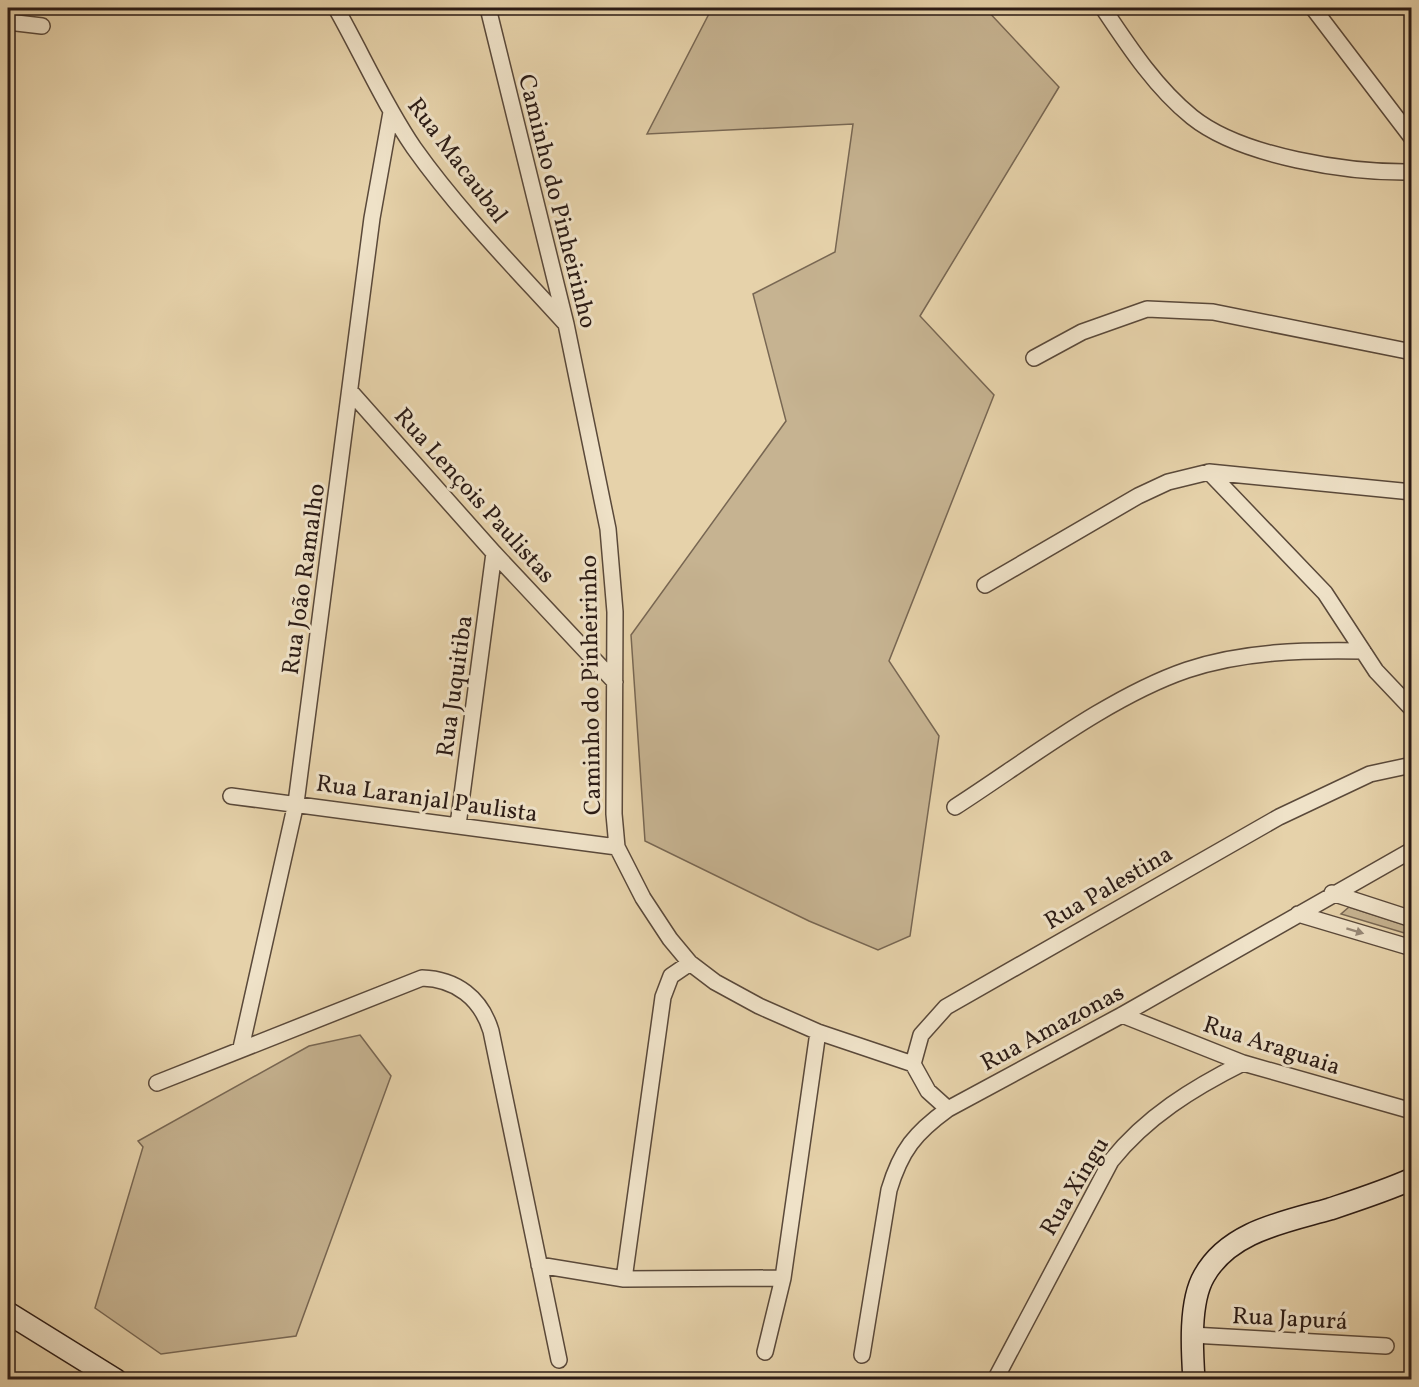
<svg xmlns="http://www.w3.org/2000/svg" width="1419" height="1387" font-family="Vollkorn,serif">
<rect width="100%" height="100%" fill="#e6d2aa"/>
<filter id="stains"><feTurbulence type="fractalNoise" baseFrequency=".00333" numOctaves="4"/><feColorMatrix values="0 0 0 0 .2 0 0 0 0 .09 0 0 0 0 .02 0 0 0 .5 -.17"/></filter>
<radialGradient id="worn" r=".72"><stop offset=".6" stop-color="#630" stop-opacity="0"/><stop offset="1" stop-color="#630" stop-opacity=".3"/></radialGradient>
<path fill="#c6b391" stroke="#786753" stroke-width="1.5" d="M712,8H985L1059,87L920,316L994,395L889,661L939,736L910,936L878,950L809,921L645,841L631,635L786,421L753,294L835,252L853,124L647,134Z
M1349,907L1411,927V935L1341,914Z
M360,1035L391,1076L296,1336L161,1354L95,1308L143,1147L138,1141L309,1046Z"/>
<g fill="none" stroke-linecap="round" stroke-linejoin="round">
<g stroke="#5a493a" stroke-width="18">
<path id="street" d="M336,8C362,54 384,104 414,148C458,210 513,266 564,322
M488,8L566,324L608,529L615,612L614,814L617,847L643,898L670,939L690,963L715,982L759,1006L818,1032L913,1064
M1103,8C1129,47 1156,88 1192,117C1242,157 1349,173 1412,172
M1313,8L1412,138
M8,22L42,26
M1034,358L1082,332L1147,309L1213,312L1412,352
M350,391L494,553L615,682
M1209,472L1325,593L1376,671L1412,709
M985,585L1138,496L1168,482L1209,472L1412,492
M231,796L617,847
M955,807C1025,762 1108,697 1187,670C1243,651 1304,650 1363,651
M458,825L494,553
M1332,893L1412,919
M1298,914L1412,948
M1122,1015L1243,1063L1412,1111
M241,1048L296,803L372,218L391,112
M157,1083L422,978C456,979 481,998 491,1031L559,1360
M948,1109L928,1091L913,1064L921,1035L946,1007L1279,817L1370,774L1412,765
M539,1265L624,1279L783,1278
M624,1279L663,997L671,976L690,963
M1192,1335L1386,1346
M765,1352L783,1278L818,1032
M862,1355L889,1190C901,1150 915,1133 948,1109L1122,1015L1412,850
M995,1380L1111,1161C1146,1117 1193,1088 1243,1063"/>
</g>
<g stroke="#2b1b15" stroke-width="24">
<path id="secondary" d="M8,1313L116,1380
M1194,1380C1192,1350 1189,1302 1204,1276C1229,1231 1285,1222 1330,1209C1357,1200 1385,1191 1412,1179"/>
</g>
<use href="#street" stroke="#efe2c8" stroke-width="15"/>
<use href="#secondary" stroke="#efe2c8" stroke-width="21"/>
</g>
<defs><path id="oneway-solid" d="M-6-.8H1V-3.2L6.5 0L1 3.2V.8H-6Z" transform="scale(1.5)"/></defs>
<use fill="#978877" href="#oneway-solid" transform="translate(1355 931) rotate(17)"/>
<g text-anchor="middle" stroke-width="6" stroke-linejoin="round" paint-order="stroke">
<g font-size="24" fill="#2b1b15" stroke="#efe2c8">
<text transform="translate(458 160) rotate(53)" y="8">Rua Macaubal</text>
<text transform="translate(558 201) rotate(76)" y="8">Caminho do Pinheirinho</text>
<text transform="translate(475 495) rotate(48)" y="8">Rua Lençois Paulistas</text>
<text transform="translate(303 579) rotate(-82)" y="8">Rua João Ramalho</text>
<text transform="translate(590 685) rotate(-91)" y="8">Caminho do Pinheirinho</text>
<text transform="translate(454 686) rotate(-82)" y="8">Rua Juquitiba</text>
<text transform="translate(427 798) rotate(8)" y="8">Rua Laranjal Paulista</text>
<text transform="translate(1108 887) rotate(-30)" y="8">Rua Palestina</text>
<text transform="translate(1052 1027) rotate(-28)" y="8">Rua Amazonas</text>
<text transform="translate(1272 1045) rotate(18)" y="8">Rua Araguaia</text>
<text transform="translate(1074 1186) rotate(-59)" y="8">Rua Xingu</text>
<text transform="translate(1290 1318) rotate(3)" y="8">Rua Japurá</text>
</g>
</g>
<rect width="1419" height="1387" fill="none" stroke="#e6d2aa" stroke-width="30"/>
<rect x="9" y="9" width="1401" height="1369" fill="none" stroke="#2b1b15" stroke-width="3"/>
<rect x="15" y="15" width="1389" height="1357" fill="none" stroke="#2b1b15" stroke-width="1.5"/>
<rect width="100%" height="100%" filter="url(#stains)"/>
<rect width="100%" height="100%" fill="url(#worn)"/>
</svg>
